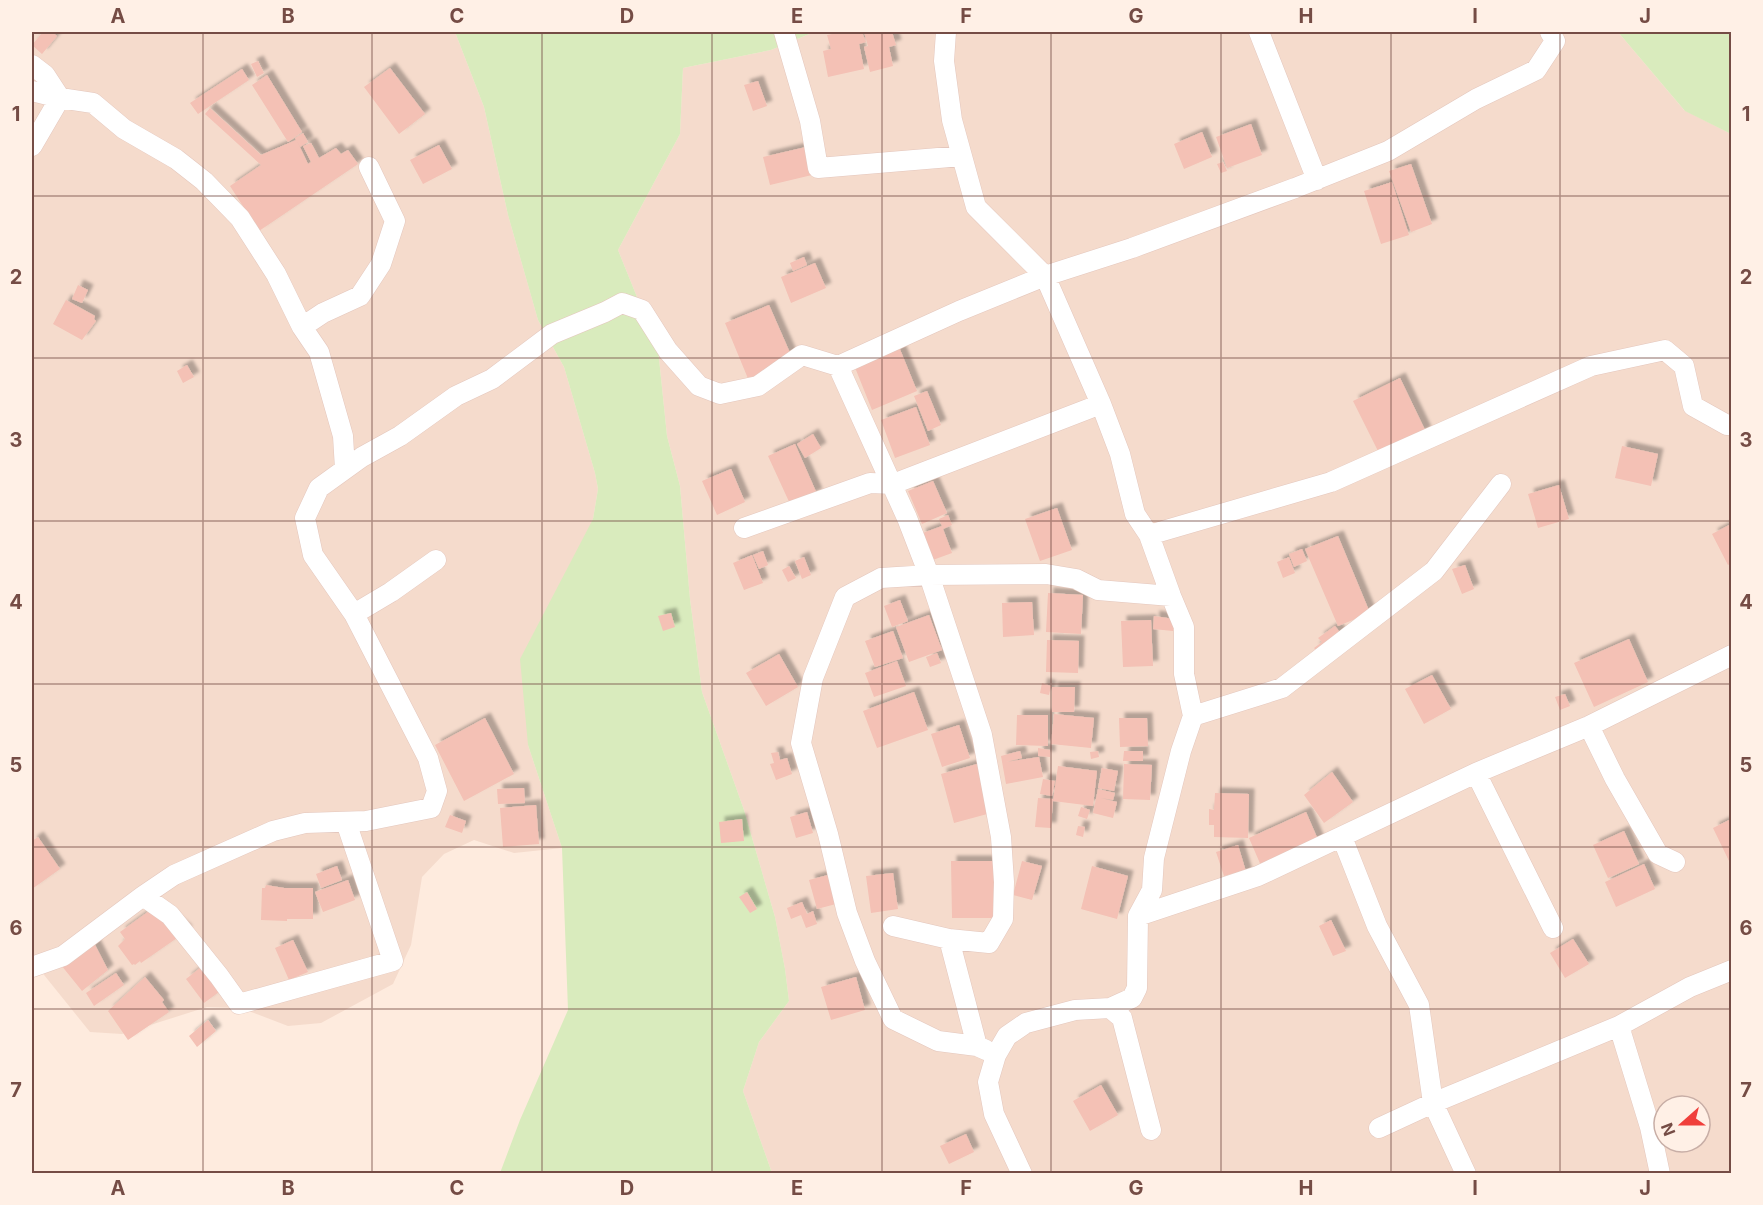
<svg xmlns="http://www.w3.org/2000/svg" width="1763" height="1205" font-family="Inter,sans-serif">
<defs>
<filter id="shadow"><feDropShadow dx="5.5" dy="-5.5" stdDeviation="1.5" flood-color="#0004"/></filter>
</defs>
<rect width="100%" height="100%" fill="#feebde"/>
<path fill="#f5dbcc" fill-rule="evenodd" d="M32,32H455L484,107L508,215L538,320L564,367L595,473L598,489L593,519L528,745L562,848L514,853L474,840L444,854L422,877L411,945L393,984L321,1023L288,1026L241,1008L207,1007L122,1034L90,1032L32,960Z
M814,32H1618L1684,110L1731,134V1173H772L743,1091L759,1042L789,1001L785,969L775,917L744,810L702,692L690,599L680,486L667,436L658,349L618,250L680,134L683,68L771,50ZM1664,1106H1700V1142H1664Z"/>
<path fill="#d9ebbd" d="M455,32H814L771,50L683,68L680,134L618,250L658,349L667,436L680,486L690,599L702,692L744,810L775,917L785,969L789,1001L759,1042L743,1091L772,1173H500L520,1120L568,1010L562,848L528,745L520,659L593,519L598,489L595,473L564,367L538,320L508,215L484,107Z
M1618,32H1731V134L1685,111Z"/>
<path fill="#f4c1b5" filter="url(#shadow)" d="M43,32H52L57,36L42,54L32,45Z
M843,32H849L850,34L862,32L866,42L859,44L864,69L828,77L823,51L831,49L827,35Z
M864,32H892L896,45L889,47L893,66L870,72L864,47L868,46Z
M258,61L264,73L257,77L251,64Z
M390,68L425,114L399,134L364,87Z
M242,69L249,80L198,114L190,103Z
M267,75L302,132L288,142L252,85Z
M758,81L767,106L753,111L744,85Z
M210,108L261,155L296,140L295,138L303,133L308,142L300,147L297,141L308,164L311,162L303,146L311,143L319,158L336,148L341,154L348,150L358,164L259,231L230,186L261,165L205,114Z
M1251,124L1262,155L1227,168L1216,137Z
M1202,132L1212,157L1184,169L1174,144Z
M439,145L452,169L423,184L410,160Z
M806,147L812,175L770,185L763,157Z
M1223,162L1227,171L1221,173L1217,164Z
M1411,164L1432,224L1411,232L1389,171Z
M1392,182L1409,235L1381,244L1364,191Z
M804,257L807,265L793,271L790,263Z
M815,263L826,288L791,303L781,277Z
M78,285L88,290L82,303L72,299Z
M66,300L95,316L94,319L96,321L82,340L53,324Z
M769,305L794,362L749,381L725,323Z
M899,347L917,391L872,410L854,365Z
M187,365L194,377L183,383L177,371Z
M1400,378L1426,432L1380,455L1353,401Z
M927,391L941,425L928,431L914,396Z
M916,407L930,445L895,458L881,420Z
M813,434L821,448L805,458L797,444Z
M795,444L817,494L791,506L768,456Z
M1622,446L1658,454L1651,486L1615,478Z
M731,469L745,502L717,515L702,481Z
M933,481L947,513L922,524L908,491Z
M1559,485L1569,519L1538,528L1528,494Z
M1057,508L1072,550L1040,561L1025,519Z
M948,515L952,525L943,529L952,553L930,561L920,534L942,526L939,519Z
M1731,524V563L1728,565L1712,534Z
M1338,536L1370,613L1338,626L1305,549Z
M1302,549L1307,561L1294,567L1289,554Z
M763,551L768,565L759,569L753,555Z
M752,555L763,583L744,590L733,563Z
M804,557L811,575L802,579L795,561Z
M1289,557L1295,573L1283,578L1277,562Z
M1465,565L1474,589L1462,594L1452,569Z
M789,566L796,578L788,582L782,570Z
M1048,593L1083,595L1081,634L1046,632Z
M900,600L908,621L892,627L884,606Z
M1032,602L1034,635L1003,637L1002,603Z
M671,613L675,627L663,631L658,616Z
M929,615L942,650L909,662L896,627Z
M1154,616L1174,619L1173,631L1153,629Z
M1151,620L1153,666L1123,667L1121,621Z
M1335,626L1342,635L1319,653L1314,648L1322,642L1318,638Z
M893,631L903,658L875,667L865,641Z
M1629,639L1648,682L1594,707L1574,663Z
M1047,640L1079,641L1078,673L1046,672Z
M937,653L941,663L930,667L926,657Z
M779,654L798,687L766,706L746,673Z
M897,661L906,686L874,697L865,673Z
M1432,675L1451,709L1424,724L1405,689Z
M1042,683L1051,686L1049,695L1040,693Z
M1052,687H1075L1074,712H1052Z
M914,692L928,730L877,748L863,711Z
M1565,694L1570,706L1560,710L1555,697Z
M1054,714L1094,718L1091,748L1051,744Z
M1017,715H1048V746L1016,745Z
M485,718L514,774L464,801L435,745Z
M1119,718H1147L1148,746L1120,747Z
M959,725L970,758L942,767L931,734Z
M1038,748L1050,750V757L1038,756Z
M1020,751L1022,758L1006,762L1039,757L1043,777L1006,784L1001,756Z
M1098,751L1099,757L1091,759L1090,752Z
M1124,751H1143V761H1123Z
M778,752L780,760L787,758L792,774L776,780L770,764L774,763L771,753Z
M977,764L991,813L954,823L941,774Z
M1124,764L1152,765L1150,800L1123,799Z
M1058,766L1097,771L1093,806L1053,801Z
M1102,768L1118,771L1114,791L1098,788Z
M1332,772L1353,802L1324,823L1304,795Z
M1043,779L1055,781L1052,796L1040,794Z
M524,788L525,803L498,804L497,789Z
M1098,789L1115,793L1113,800L1101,798L1117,802L1113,818L1093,813Z
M1215,793L1249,794L1248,838L1214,837V825H1209V809L1214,810Z
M1038,798L1053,799L1051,828L1035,827Z
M536,805L539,844L503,847L500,808Z
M1081,807L1090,810L1087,819L1078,816Z
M807,812L813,833L796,838L790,817Z
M1306,812L1319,842L1262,868L1249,838Z
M450,815L466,821L462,833L445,827Z
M742,819L744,841L721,843L719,822Z
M1731,819V860L1729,861L1713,828Z
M1078,826L1085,827L1083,837L1076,835Z
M1624,831L1639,864L1608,878L1593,845Z
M38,837L60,869L32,889V841Z
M1238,845L1247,875L1237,878L1235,873L1224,876L1216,852Z
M951,861H1004V918H952Z
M1022,861L1042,866L1032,900L1013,895Z
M1644,864L1655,889L1616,907L1605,882Z
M337,866L342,880L321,888L316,874Z
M1092,866L1128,876L1117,919L1081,909Z
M893,873L898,909L871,913L866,876Z
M828,875L836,904L817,909L809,880Z
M348,880L355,900L323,912L315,892Z
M266,885L284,888H313V919H287V921L261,920L262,888H265Z
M747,892L757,909L750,913L739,897Z
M802,902L807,914L813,911L817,924L806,928L801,915L791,919L787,908Z
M156,906L187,931L141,963L140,961L135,965L134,964L132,965L118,946L125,939L120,932Z
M1331,920L1346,951L1333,956L1319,926Z
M1573,939L1589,964L1565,978L1550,953Z
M293,940L308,972L289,980L275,948Z
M93,941L108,970L82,991L61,965Z
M205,964L223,989L204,1003L186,979Z
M116,973L124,985L94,1006L86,993Z
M145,977L164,1000L162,1002L169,1012L128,1040L108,1011Z
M856,977L865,1010L831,1020L821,987Z
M208,1020L216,1031L197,1047L189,1036Z
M1101,1085L1118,1115L1090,1131L1073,1101Z
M966,1134L974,1152L949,1164L940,1146Z"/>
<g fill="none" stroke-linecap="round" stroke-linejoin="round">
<g stroke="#e4c7bd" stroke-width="21">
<path id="minor" d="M784,32L810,121L818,168L962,156
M946,32L944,61L952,120L976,207L1045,276L1101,404L1120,454L1135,514L1149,535L1171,596L1184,627V674L1193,716L1181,751L1154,858L1152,890L1138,916L1137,988L1132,998L1110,1008L1075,1010L1026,1023L1007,1036L996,1055L988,1082L994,1114L1022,1174
M1259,32L1317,180
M32,65L45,75L60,98
M32,91L60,98
M32,146L60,98L93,103L124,129L176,159L204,181L240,218L276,274L302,327L319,352L343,436L345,469
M302,327L323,313L360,296L381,264L395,221L369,167
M838,366L907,518L929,575L982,735L1001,837L1004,882L1003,919L989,943L949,939L893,926
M744,528L870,483L893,484L1101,404
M1149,535L1331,482L1591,366L1665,350L1684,366L1693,406L1727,425H1732
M354,614L391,592L436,560
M1193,716L1282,688L1434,571L1501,484
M1589,726L1615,779L1658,854L1675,862
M1476,773L1553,928
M1342,837L1377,926L1419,1005L1433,1103L1466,1174
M143,896L170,915L219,976L239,1004L393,961L346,822
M1138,916L1258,876L1476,773L1589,726L1732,655
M949,939L977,1046L986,1050
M32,967L63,956L143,896L174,875L273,831L305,823L366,821L431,808L437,791L428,758L354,614L313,555L305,518L319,488L362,457L400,436L456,396L492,379L552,334L605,312L622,303L642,310L668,351L699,386L720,394L758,386L802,355L838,366L959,311L1045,276L1132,248L1295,188L1388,151L1476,99L1536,70L1555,41L1550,32
M1110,1008L1122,1018L1151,1130
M1619,1026L1650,1127L1660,1174
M977,1046L938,1041L893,1019L865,961L847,913L828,834L801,743L813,678L845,597L881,578L929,575L1046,574L1076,579L1098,590L1171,596
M1379,1128L1433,1103L1619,1026L1690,987L1732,970"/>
</g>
<use href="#minor" stroke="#fff" stroke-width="20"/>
</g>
<path fill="none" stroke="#754c45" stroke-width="1.5" stroke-opacity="0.55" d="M203,32V1174M372,32V1174M542,32V1174M712,32V1174M882,32V1174M1051,32V1174M1221,32V1174M1391,32V1174M1560,32V1174M32,196H1732M32,358H1732M32,521H1732M32,684H1732M32,847H1732M32,1009H1732"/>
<rect width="1763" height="1205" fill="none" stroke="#fff0e6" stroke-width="66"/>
<g transform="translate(1682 1124) rotate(249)"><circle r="28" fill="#fff0e6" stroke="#c8aea6" stroke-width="1.5"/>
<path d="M0-4.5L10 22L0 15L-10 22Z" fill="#f03f3b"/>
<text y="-9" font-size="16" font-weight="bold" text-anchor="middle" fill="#754c45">N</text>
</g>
<rect x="33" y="33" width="1697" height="1139" fill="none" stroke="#754c45" stroke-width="2"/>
<g font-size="20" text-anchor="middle" font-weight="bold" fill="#754c45">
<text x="118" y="23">A</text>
<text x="288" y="23">B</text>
<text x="457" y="23">C</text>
<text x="627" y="23">D</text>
<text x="797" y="23">E</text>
<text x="966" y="23">F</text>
<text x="1136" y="23">G</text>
<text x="1306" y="23">H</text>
<text x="1475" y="23">I</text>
<text x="1645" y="23">J</text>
<text x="16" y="121">1</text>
<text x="1746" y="121">1</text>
<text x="16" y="284">2</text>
<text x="1746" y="284">2</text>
<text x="16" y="447">3</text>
<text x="1746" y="447">3</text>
<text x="16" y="609">4</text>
<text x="1746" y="609">4</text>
<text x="16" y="772">5</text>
<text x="1746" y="772">5</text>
<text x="16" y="935">6</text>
<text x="1746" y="935">6</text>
<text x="16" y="1097">7</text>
<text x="1746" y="1097">7</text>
<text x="118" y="1195">A</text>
<text x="288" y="1195">B</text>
<text x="457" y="1195">C</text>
<text x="627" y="1195">D</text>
<text x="797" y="1195">E</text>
<text x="966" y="1195">F</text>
<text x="1136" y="1195">G</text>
<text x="1306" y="1195">H</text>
<text x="1475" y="1195">I</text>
<text x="1645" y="1195">J</text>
</g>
</svg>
